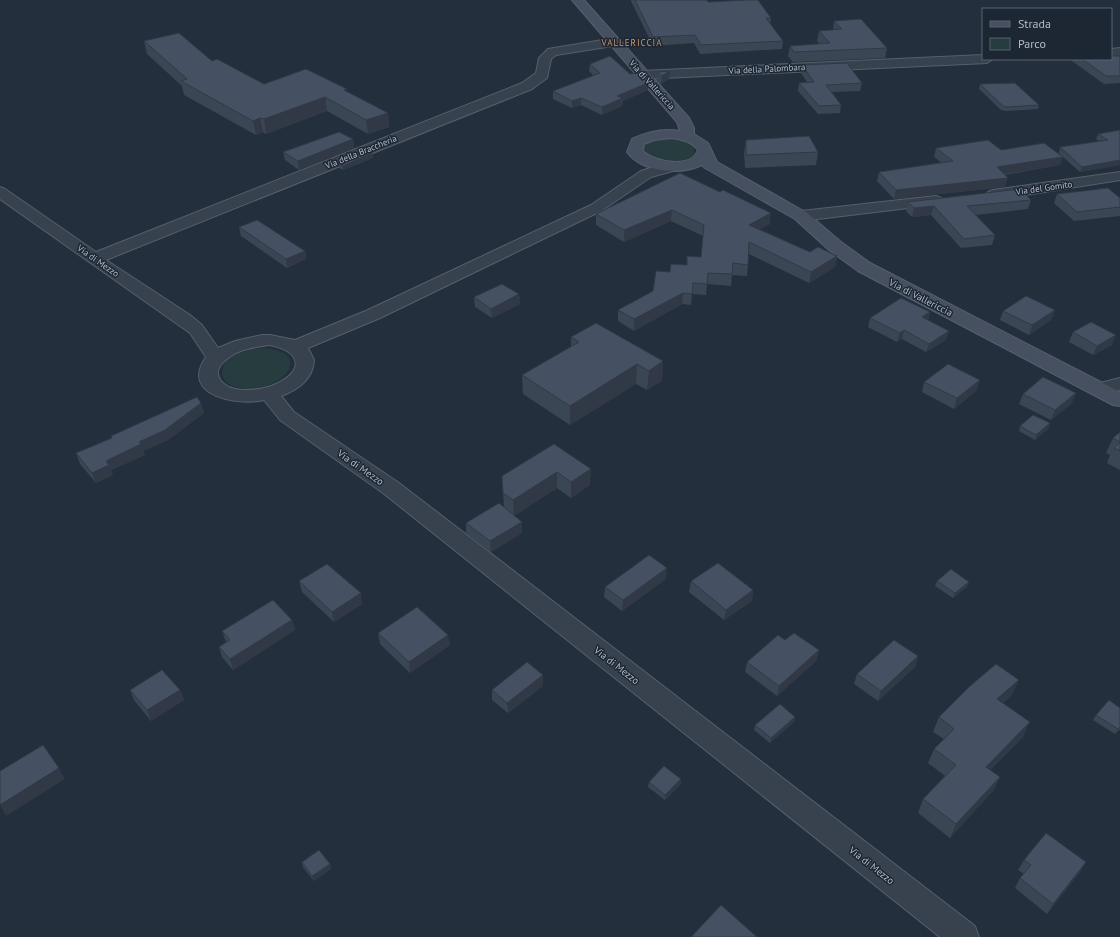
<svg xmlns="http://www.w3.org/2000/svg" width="1120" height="937" font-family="'PT Sans',sans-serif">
<rect width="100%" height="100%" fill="#242f3e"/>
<path fill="#263c3f" d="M659,139H675L683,140L694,146V154C681,167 662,161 647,155L644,147L647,143Z
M262,348C321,352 276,398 236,387C218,382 218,365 233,356C242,351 251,349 262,348Z"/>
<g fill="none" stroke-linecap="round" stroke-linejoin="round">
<g stroke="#565f6c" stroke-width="2">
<path id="street" d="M615,38L621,42L619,45L556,55L551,59L547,78L532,89L106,260L190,315L202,325L218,348L235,341L262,335H270L295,340L368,310L591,205L641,171L663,164L675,162L680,163L682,166L680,169L651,177L601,211L380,318L308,348L314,360C313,379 298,390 281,396L294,412L399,483L975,926L979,937H940L383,493L280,420L264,400C238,406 179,396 206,357L190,333L0,199V187L5,189L96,252L522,83L536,73L539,58L548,49ZM270,345C301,351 305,371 276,384C266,389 254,390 243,390C224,390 207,374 227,359C239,349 255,347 270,345Z
M1120,48V56L1111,57V49Z
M983,55V59H993L987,63L642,79L636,75L642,71Z
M1120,172V180L993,200L988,198L985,195L988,192L993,190Z
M936,196L941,198L944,201L941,204L801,221L795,219L793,216L795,213L801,211Z
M1120,378V390L1099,395L1092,393L1089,389L1092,385Z"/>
</g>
<g stroke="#565f6c" stroke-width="2">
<path id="secondary" d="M572,0H584L689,118L694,128V134L708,143L717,162L807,213L841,242L870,263L1120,392V406L1113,405L858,271L829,250L795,219L705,168L702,165C681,175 642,173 627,152L632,139C647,132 663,128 680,131L677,122ZM672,138C682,140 691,141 698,150C691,169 654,162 643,151L644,144L654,140Z"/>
</g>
<use href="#street" fill="#38414e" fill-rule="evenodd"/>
<use href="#secondary" fill="#465061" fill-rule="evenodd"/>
</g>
<path fill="#3b4654" d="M631,0H707L708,2L771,18L770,24L783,41L782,49L700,54L694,43L653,46L631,1Z
M834,21L887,48L885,58L793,62L788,56L790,46L820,44L817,41L819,31L833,30Z
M144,41L264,84L348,92L388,113L389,127L368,134L327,111L266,134L263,132L256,135L184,95L182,86L147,54Z
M1120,56V83L1104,84L1072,61L1073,59H1111Z
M590,64L648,90L623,101L622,106L602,115L581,105L572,108L553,99V91L594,76L589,71Z
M802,65L862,83L860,91L832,92L841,105L840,113L818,114L798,91L799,83L807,82L801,73Z
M670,71L669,79L661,84L657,80L658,72Z
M980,84L1039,105L1038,109L1006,111L1001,110L979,89Z
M1120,130V165L1080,172L1063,157L1060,165L1005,175V187L894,199L877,181L879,172L942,163L934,157L936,148L1001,150L1063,157L1059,153L1060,147L1100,142L1096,139L1098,134Z
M353,139L354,148L299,170L285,160L283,152Z
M746,140L818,152L816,165L745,168L744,153Z
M372,153L373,158L343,170L339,168V163Z
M680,173L770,224L759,229L810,252L837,256L835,267L809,283L749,254L747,276L732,275L731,286L707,284L706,295L692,294L691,305L682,304L634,331L618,321V310L653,291L670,272L687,265L701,257L703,236L671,221L624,242L596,225V214Z
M1057,194L1120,198V216L1074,221L1054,203Z
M1031,200L1028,209L975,215L995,235L992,245L961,248L931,215L912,217L906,211L908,202Z
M239,227L305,251L306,259L287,268L241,236Z
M519,294L520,304L492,318L475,307L474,297Z
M1055,310L1051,320L1029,335L1000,320L1003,311Z
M930,312L928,320L949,331L946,340L926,352L902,339L897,342L868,327L870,318Z
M1073,332L1112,345L1093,355L1069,342Z
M571,337L663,361L662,381L647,390L636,384L570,425L523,394L522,375L571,347Z
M924,382L977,390L954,409L922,392Z
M1076,393L1072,403L1051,420L1019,404L1023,394Z
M201,403L204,413L168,440L143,451L145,455L111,470L113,475L96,483L80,464L76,453L111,438V436Z
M1050,423L1048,429L1035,440L1019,431L1020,426Z
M1120,432V470L1107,463L1110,455L1106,453L1113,438Z
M554,444L590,485L571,498L557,488L514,516L522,522V533L491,552L466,533V523L504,508L502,476Z
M666,579L622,611L604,597L605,587Z
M299,581L362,604L334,622L302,592Z
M691,581L753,590L752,601L724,620L689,592Z
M937,581L967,587L953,598L935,586Z
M292,620L295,630L233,670L222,657L219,647L226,642L222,631Z
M378,633L450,645L410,673L380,644Z
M785,640L819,650L816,661L777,696L745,672L747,662Z
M918,656L915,667L878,701L854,684L857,674Z
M543,675V686L508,713L492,700V690Z
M130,690H180L184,700L151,721L134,700Z
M1012,695L1003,703L1023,737L990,770L1000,777L993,791L950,838L918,813L923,799L945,776L928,763L934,749L944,739L933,732L939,717Z
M1120,708V729L1115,734L1093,720L1096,715Z
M795,717L794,722L770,743L754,730L755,725Z
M681,779V784L665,800L648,787L649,782Z
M1024,860L1080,872L1047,914L1015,888L1020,878L1024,874L1018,870Z
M302,862L330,864L331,869L314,881L303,867Z"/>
<path fill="#303945" d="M670,71L669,79L661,84L662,76Z
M648,83V90L623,101L622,106L602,115V107L617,96Z
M325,97L327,111L266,134L264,119Z
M581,98V105L572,108V101Z
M388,113L389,127L368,134L366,120Z
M260,118L263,132L256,135L253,121Z
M353,139L354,148L299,170L298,161Z
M372,153L373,158L343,170V166Z
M1063,157L1060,165L995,176L997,167Z
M1120,160V165L1080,172L1082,167Z
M1008,178L1005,187L894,199L896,190Z
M934,206L931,215L912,217L914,208Z
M672,210L671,221L624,242V230Z
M771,213L770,224L748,236L749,225Z
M305,251L306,259L287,268L286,259Z
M837,256L835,267L809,283L811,272Z
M683,293L682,304L634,331V319Z
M519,294L520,304L492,318L491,309Z
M1055,310L1051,320L1029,335L1032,325Z
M930,312L928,321L922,317Z
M904,330L902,339L897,342L900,333Z
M949,331L946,340L926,352L929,344Z
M1116,335L1112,345L1093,355L1097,346Z
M663,361L662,381L647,390L649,371Z
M637,364L636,384L570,425V406Z
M980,380L977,390L954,409L957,398Z
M1076,393L1072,403L1051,420L1055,410Z
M201,403L204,413L168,440L143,451L145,455L111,470L113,475L96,483L92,473L106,461L139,442Z
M1050,423L1048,429L1035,440L1036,435Z
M591,469L590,485L571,498V482Z
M557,472V488L514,516L513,500Z
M522,522V533L491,552L490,541Z
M667,568L666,579L622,611L623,600Z
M969,582L967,587L953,598L955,593Z
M753,590L752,601L724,620L726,610Z
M361,593L362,604L334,622L332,612Z
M292,620L295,630L233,670L230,659Z
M448,635L450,645L410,673L409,662Z
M819,650L816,661L777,696L779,686Z
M918,656L915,667L878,701L881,691Z
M543,675V686L508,713L507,703Z
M1019,680L1012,695L991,714L997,699Z
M180,690L184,700L151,721L147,710Z
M795,717L794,722L770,743L771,738Z
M1030,722L1023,737L980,781L986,767Z
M59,768L65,779L6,816L0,805Z
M1000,777L993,791L950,838L956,824Z
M681,779V784L665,800V795Z
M1086,862L1080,872L1047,914L1053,904Z
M330,864L331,869L314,881L312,876Z"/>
<path fill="#455162" stroke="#303945" d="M635,0H707L708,2L746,0H758L771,18H766L783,41L701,45L695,35L653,37Z
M861,19L887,48L794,52L790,46L830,43L819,31L842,29L834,21Z
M179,33L212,61L217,59L264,84L306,69L347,89L344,90L388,113L366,120L325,97L264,119L260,118L253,121L181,81L187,79L144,41Z
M610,56L630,74L639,73L648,83L617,96L623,98L602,107L581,98L572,101L553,91L600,73L590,64Z
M1111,56H1120V76H1106L1082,59H1111Z
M847,63L862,83L826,85L841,105L819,106L799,83L814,82L802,65Z
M670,71L662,76L658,72Z
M1015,83L1039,105L1007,107L1003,106L980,84Z
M1120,130V160L1082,167L1060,147L1108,140L1098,134Z
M339,132L353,139L298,161L283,152Z
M809,136L818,152L746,155V140Z
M988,140L1001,150L1044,143L1063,157L997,167L1008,178L896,190L879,172L953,161L936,148Z
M369,151L372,153L343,166L339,163Z
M680,173L720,192L723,190L771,213L749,225L810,252L818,247L837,256L811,272L749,242L748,265L733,263L732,274L708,273L707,284L693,283L692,294L683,293L634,319L618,310L653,291L656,271L670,272L671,264L687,265V256L701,257L704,225L672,210L624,230L596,214Z
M1108,188L1120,198V207L1077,212L1057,194Z
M1020,189L1031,200L967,206L995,235L964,239L934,206L914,208L908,202Z
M257,220L305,251L286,259L239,227Z
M502,284L519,294L491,309L474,297Z
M1026,296L1055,310L1032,325L1003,311Z
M901,298L930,312L922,317L949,331L929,344L904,330L900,333L870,318Z
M1091,322L1116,335L1097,346L1073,332Z
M596,323L663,361L649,371L637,364L570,406L522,375L579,342L571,337Z
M948,364L980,380L957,398L924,382Z
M1043,377L1076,393L1055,410L1023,394Z
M197,397L201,403L165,430L139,442L141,444L106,461L109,465L92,473L76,453L112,438L111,436Z
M1033,415L1050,423L1036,435L1020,426Z
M1120,432V442L1113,438Z
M1120,442V451L1114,448Z
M554,444L591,469L571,482L557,472L513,500L503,493L502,476Z
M499,503L522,522L490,541L466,523Z
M649,555L667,568L623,600L605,587Z
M718,563L753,590L726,610L691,581Z
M327,564L361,593L332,612L299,581Z
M951,569L969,582L955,593L937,581Z
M273,600L292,620L230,659L219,647L230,640L222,631Z
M417,607L448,635L409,662L378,633Z
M794,633L819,650L779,686L747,662L778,635L785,640Z
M894,640L918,656L881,691L857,674Z
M527,662L543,675L507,703L492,690Z
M996,664L1019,680L997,699L1030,722L986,767L1000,777L956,824L923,799L956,765L934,749L954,729L939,717L969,687Z
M162,670L180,690L147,710L130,690Z
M1109,700L1120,708V727L1118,729L1096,715Z
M780,704L795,717L771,738L755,725Z
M43,745L59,768L0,805V771Z
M664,766L681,779L665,795L649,782Z
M1046,833L1086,862L1053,904L1020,878L1031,865L1024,860Z
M319,850L330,864L312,876L302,862Z
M721,905L757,937H691Z"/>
<g text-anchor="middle" stroke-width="3" stroke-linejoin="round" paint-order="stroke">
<g font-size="9" letter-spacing="1" fill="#d59563" stroke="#1d2633">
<text x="632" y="46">VALLERICCIA</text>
</g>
<g font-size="9" fill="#b4bcc9" stroke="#1d2633">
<text transform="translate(767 69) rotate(-3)" y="3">Via della Palombara</text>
<text transform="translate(652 85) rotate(48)" y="3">Via di Vallericcia</text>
<text transform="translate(361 152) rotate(-22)" y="3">Via della Braccheria</text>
<text transform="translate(1044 188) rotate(-8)" y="3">Via del Gomito</text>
<text transform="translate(98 261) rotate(35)" y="3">Via di Mezzo</text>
</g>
<g font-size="10" fill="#b4bcc9" stroke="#1d2633">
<text transform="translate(921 297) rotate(27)" y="4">Via di Vallericcia</text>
<text transform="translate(361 467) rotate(35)" y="4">Via di Mezzo</text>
<text transform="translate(617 665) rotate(38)" y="4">Via di Mezzo</text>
<text transform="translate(872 865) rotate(38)" y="4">Via di Mezzo</text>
</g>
</g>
<rect x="982" y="8" width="130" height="52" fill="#1d2633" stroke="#59626f"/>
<rect x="990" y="21" width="20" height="6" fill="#465061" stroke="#59626f"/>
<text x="1018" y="28" font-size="12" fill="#b4bcc9">Strada</text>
<rect x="990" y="38" width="20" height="12" fill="#263c3f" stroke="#59626f"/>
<text x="1018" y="48" font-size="12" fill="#b4bcc9">Parco</text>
</svg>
